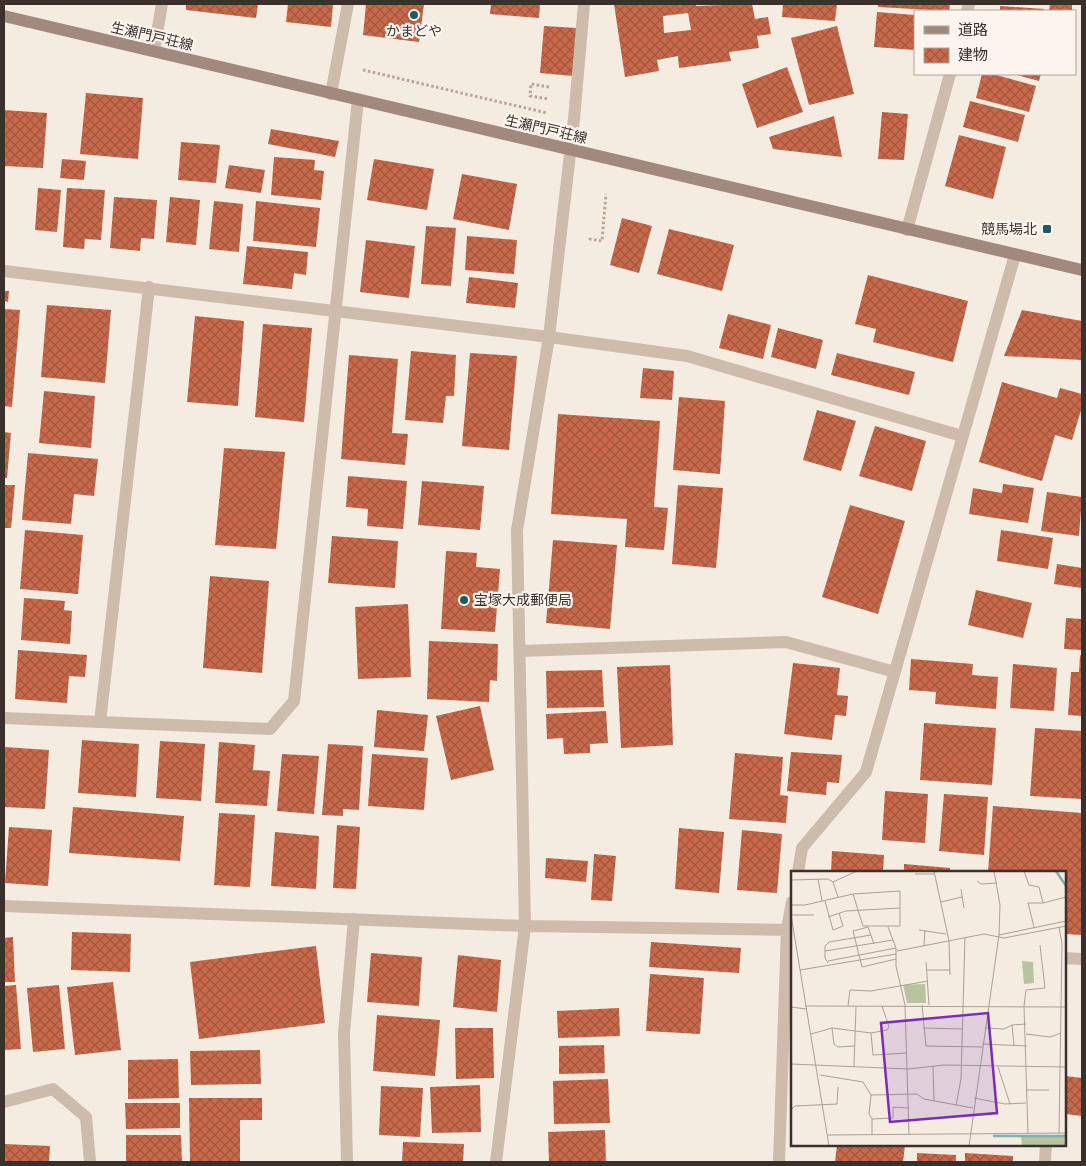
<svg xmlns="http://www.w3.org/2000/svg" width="1086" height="1166" font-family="'Asap Condensed','Noto Sans JP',sans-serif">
<defs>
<pattern id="building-cross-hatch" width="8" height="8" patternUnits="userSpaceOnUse" patternTransform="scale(1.25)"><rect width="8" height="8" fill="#c8694b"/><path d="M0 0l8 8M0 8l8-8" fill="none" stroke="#a4573f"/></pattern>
</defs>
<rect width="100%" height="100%" fill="#f4ebe1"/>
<path fill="url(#building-cross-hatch)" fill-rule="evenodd" d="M186,4H258L256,18L186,10Z
M288,4H333L331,27L286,22Z
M366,4H424L419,42L363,35Z
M491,4H540L539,18L490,14Z
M614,4H696V6L752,4L755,19L768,17L771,34L757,36L759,48L729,52L731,61L679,68L678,56L657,60L659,71L625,77ZM688,13L691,30L664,33L663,16Z
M783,4H837L835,21L782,17Z
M878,4H950L949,11L878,7Z
M1050,4H1072V11H1049Z
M1000,6L1044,9V11H1000Z
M877,12L915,15V50L874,47Z
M544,26L577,28L573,76L540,73Z
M837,26L854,94L809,105L791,38Z
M787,67L803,112L757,128L742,84Z
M982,74H993L1036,86L1029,112L976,98Z
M1013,74H1041L1039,81Z
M86,93L143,98L138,159L80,154Z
M970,101L1025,115L1018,142L963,127Z
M4,110L47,113L43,168L4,166Z
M882,112L908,114L904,160L878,159Z
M834,116L842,157L773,149L769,137Z
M271,129L339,141L335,157L268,144Z
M959,135L1006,147L993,199L945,186Z
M181,142L220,145L216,183L178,180Z
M274,157L315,160L314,170L324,171L321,200L271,195Z
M62,159L86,161L84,180L60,178Z
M374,159L434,169L427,210L367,200Z
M229,165L265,170L261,193L225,188Z
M462,174L517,184L509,230L453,219Z
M38,188L61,190L57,232L35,230Z
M67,188L105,190L101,240L85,239L84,249L63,247Z
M114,197L157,200L154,239L141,238L140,251L110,248Z
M170,197L200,200L196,245L166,242Z
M214,201L243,204L239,252L209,249Z
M256,201L320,208L316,247L253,241Z
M622,218L652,226L639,273L610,265Z
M426,226L456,228L451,286L421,284Z
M669,229L734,245L722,291L657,274Z
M467,236L517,240L514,274L465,270Z
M366,240L415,246L409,298L360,292Z
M247,246L308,252L306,275L294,273L292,289L243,284Z
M868,275L968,301L953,362L873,342L876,329L855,324Z
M469,277L518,283L515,308L466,303Z
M4,291H9L8,302L4,301Z
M47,305L111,310L105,383L41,377Z
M4,309L20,310L12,407L4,406Z
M1022,310L1082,321V360L1004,356Z
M728,314L771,325L763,359L719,348Z
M195,316L244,321L238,406L187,402Z
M263,324L312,328L304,422L255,417Z
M778,328L823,340L816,369L771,357Z
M411,351L456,355L454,396H446L443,423L405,420Z
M470,353L517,356L509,450L462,446Z
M837,353L915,372L909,395L831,375Z
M349,355L398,359L392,433L408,434L405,465L341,459Z
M643,368L674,371L672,400L640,398Z
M1002,382L1057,398L1060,388L1082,394V407L1072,440L1055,435L1042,481L979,462Z
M44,391L95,396L91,448L39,443Z
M679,397L725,401L720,474L673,470Z
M817,410L856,421L841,471L803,460Z
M558,414L660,421L654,507L668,508L664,550L625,547L627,519L551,514Z
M875,426L926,441L912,491L859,476Z
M4,432L11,433L7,478H4Z
M224,448L285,452L276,549L215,545Z
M28,453L98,459L94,496L74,494L71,524L22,520Z
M348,476L407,481L403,529L367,526L368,509L346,507Z
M422,481L484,486L480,530L418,525Z
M1003,484L1034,488L1028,523L969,514L973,488L1002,493Z
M4,485H15L11,528H4Z
M678,485L723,488L716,568L672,564Z
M1047,492L1082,497L1079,536L1041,531Z
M850,505L905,521L878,614L822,597Z
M25,530L83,535L78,594L20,589Z
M1001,530L1053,538L1048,569L997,561Z
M332,536L398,541L395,588L328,583Z
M553,540L617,545L610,629L546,623Z
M446,551L477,553L476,567L500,569L495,632L441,629Z
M1057,564L1082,568V588L1054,584Z
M210,576L269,581L262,673L203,668Z
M976,590L1032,603L1023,638L968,625Z
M24,598L65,601L64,610L72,611L70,644L21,640Z
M408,604L411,677L358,679L355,607Z
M1066,618L1082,619V650L1064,649Z
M429,641L498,644L497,681L490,680L489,702L427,699Z
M18,650L87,655L85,677L69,676L67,703L15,699Z
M1080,655L1082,656V716L1068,715L1071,672H1079Z
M911,659L973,664L972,675L998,677L996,709L935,704L936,692L909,690Z
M793,663L840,668L837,695L848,696L846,716L835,715L832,740L784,734Z
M1013,664L1057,668L1054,711L1010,708Z
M670,665L673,745L621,748L617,667Z
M602,670L604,707L547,708L546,671Z
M480,706L494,770L451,780L436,716Z
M377,710L428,715L424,751L374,747Z
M606,711L608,743L590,744V753L564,754L563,738L547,739L546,714Z
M924,723L996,728L992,785L920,780Z
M1035,728L1082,731V799L1030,796Z
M82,740L139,744L136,797L78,793Z
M160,741L205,744L201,801L156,798Z
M219,742L255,745L253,770L270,771L267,806L215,803Z
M328,744L363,746L359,810L343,809V816L322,815Z
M4,747L49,750L45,809L4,807Z
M791,752L842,755L839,783L827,782L826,795L787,791Z
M735,753L783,757L780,795L788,796L786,823L729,819Z
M282,754L319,756L314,814L277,811Z
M372,754L428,758L424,810L368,806Z
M885,791L928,794L925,843L882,840Z
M944,794L988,797L984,855L939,851Z
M993,806L1082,813V935L1065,934V872H988Z
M73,807L184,816L180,861L69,853Z
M219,813L255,815L250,887L214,885Z
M337,825L360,827L356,889L333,888Z
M9,827L52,830L48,886L5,883Z
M679,828L724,832L719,893L675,889Z
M742,830L782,834L777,893L737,890Z
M275,832L319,836L316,889L271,886Z
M832,851L884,855L883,872H831Z
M594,854L616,856L612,901L591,900Z
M546,858L588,861L586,882L545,878Z
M904,864L950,868V872H904Z
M72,932L131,934L130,972L71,970Z
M13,937L15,982H4V938Z
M651,942L741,948L739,973L649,967Z
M316,946L325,1023L199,1039L190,962Z
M371,953L422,957L419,1006L367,1002Z
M458,955L501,960L497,1012L453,1007Z
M650,974L704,978L700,1034L646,1031Z
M113,982L121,1050L75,1055L67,987Z
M16,985L21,1049L4,1050V986Z
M59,985L65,1049L33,1052L27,988Z
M619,1008L620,1036L558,1038L557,1011Z
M377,1015L440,1020L435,1076L373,1071Z
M455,1028H493L494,1078L456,1079Z
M604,1045L605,1073L559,1074V1046Z
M260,1050L261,1084L191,1085L190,1051Z
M178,1059L179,1098L128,1099V1060Z
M1065,1076L1082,1078V1116L1065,1114Z
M608,1079L610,1123L554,1124L553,1081Z
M480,1085L481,1132L432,1133L430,1087Z
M381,1086L423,1088L420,1137L379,1135Z
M189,1098H262V1120H240V1162H190Z
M125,1103H180V1128L126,1129Z
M605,1130L606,1162H549L548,1132Z
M126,1135H181L182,1162H126Z
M403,1142L464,1144L463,1162H402Z
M4,1144L50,1146L49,1162H4Z
M837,1145H905L903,1162H835Z
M917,1153L956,1155V1162H917Z
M965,1153L1013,1156V1162H965Z"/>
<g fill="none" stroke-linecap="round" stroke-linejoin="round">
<path stroke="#b9a596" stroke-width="3" stroke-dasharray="2.5 2.5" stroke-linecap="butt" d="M363,70L547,113
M549,87L531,84L530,96L549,99
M590,238V239L602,241L606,194"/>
<path stroke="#cdbbac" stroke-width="12" d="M967,11L969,4
M154,51L162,4
M331,94L348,4
M907,230L950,74
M4,271L549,337L687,356L962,436
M520,651L786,642L895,672
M4,718L270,729L294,701L358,100
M100,722L149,287
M798,872L802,848L866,772L1015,255
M4,906L525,926L792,930
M1065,958L1082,959
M4,1102L53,1089L86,1117L90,1162
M347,1162L344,1033L354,919
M496,1162L525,926L517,530L549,337L574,119L584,4
M779,1162L787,929L792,902
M1045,1162L1046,1145"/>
<path stroke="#a18a7d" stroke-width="12" d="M4,16L1082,270"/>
</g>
<g fill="#1f5a5e" stroke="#fbf5ee" stroke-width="2">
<circle cx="414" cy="15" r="5"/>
<rect x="1042" y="224" width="10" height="10" rx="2.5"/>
<circle cx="464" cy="600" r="5"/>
</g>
<g text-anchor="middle" stroke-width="4.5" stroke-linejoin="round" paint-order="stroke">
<g font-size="14" fill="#3b302b" stroke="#fbf5ee">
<text x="414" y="36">かまどや</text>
<text x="1037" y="234" text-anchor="end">競馬場北</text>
<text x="474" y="605" text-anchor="start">宝塚大成郵便局</text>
</g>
<g font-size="14" fill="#3b302b" stroke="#fbf5ee">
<text transform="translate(152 36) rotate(13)" y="5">生瀬門戸荘線</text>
<text transform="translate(546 129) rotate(13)" y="5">生瀬門戸荘線</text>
</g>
</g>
<g transform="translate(791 871)">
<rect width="275" height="275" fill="#f4ebe1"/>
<path d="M231,90L242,91L243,112L233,113ZM134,113L135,132H116L112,114Z" fill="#b8c4a0"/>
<path d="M230,265H275V275H231Z" fill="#b8c4a0"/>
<path fill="none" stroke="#7fb0b2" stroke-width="2.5" d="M265,0L275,15M202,265H275"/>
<path fill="none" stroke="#aaa098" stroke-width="1" d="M13,0H36M143,0L158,70L159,104M233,0L238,14L248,16L252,32M124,3H143M27,8L31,30M0,9L37,8L42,11L47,26M186,10L190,13L206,12M42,11L66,0M170,18L173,37M34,30L42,59L52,55L48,42M150,31L171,26M0,34H14L62,23L109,20V55H72L62,23M0,44L38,275M0,44H23M37,46L55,40L109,37M97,56L105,77V95L114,134L118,264M243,56L237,32H252L275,26M128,59L155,63M208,64L275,50M83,73L77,56L62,60L71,96L105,88M133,75L134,59M34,80L102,69M106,80L193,63L213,67L275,55M37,90L105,77M135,91L138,134M37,92L34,87V75L38,71L80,64M9,99L105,83M136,99H159M131,134L135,175L191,176M14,135L275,136M57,135L59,119L80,120L137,110M0,136L15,138M221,154L223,174M41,157L43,173L47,176L64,175M132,157L172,158M194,157L213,158L221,154L235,153M80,162L82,184L116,182M20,163L41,157L80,162L96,159L98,156L91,135M235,163L259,166L270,162M191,173L236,175M0,193L117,198L153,194L275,196M63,195L65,136M142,195L143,230M207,196L219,233M29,204L72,211L80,224L126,223L133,228L182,237M235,219H258M80,224L78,243L81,248M183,227L214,233L235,232M165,234L170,208L174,66M0,239L4,235L46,233L47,216M268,262L271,73L268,56M237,263L233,135L235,119L254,117L249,74M37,264L275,262M81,264V248L102,247V236L118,237M178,275L208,64L209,34L203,0"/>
<path fill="#7b2cbf" fill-opacity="0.15" stroke="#7b2cbf" stroke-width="2.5" d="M197,142L206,242L99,251L90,152Z"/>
<rect width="275" height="275" fill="none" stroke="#3b302b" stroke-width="2.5"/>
</g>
<rect width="1086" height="1166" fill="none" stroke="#3b302b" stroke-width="10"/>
<rect x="914" y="10" width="162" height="65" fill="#fbf5ee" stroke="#aea6a0"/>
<rect x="924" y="26" width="25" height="8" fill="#a18a7d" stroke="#aea6a0"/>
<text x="958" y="35" font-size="15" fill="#3b302b">道路</text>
<rect x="924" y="48" width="25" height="15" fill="url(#building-cross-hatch)" stroke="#aea6a0"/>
<text x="958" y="60" font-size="15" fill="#3b302b">建物</text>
</svg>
